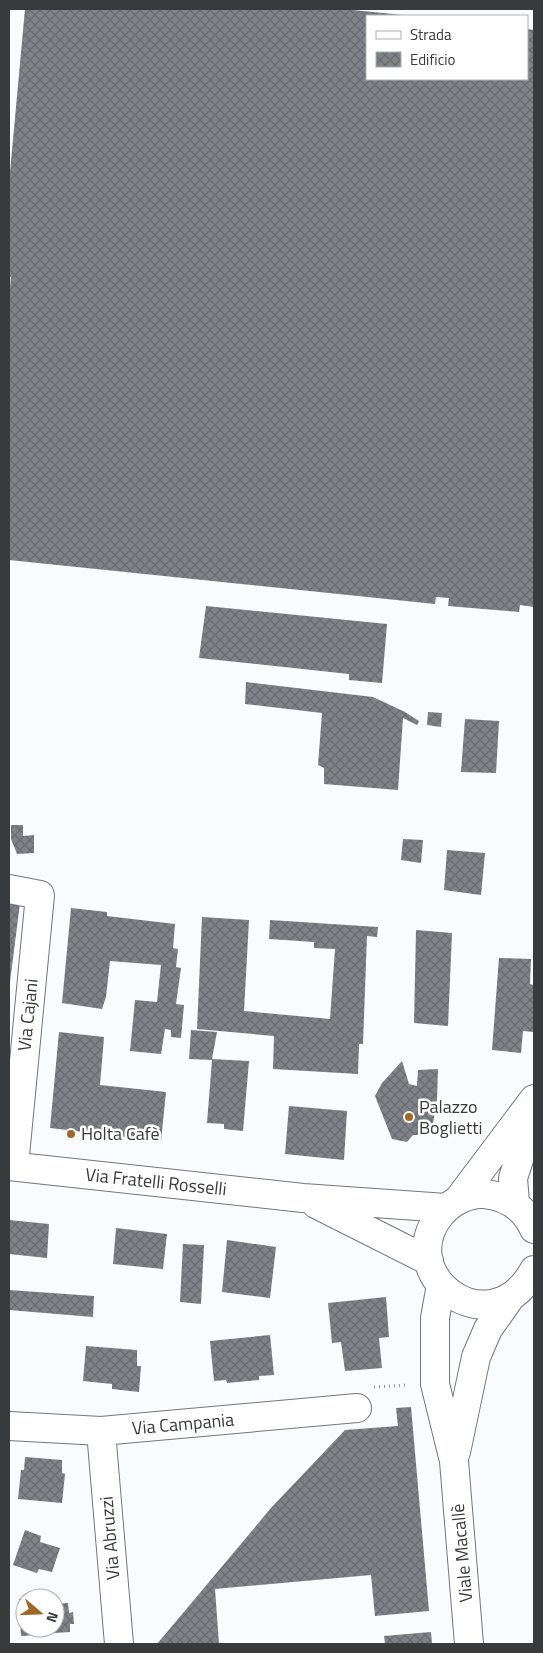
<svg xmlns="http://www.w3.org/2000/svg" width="543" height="1653" font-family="'Titillium Web',sans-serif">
<defs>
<pattern id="building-cross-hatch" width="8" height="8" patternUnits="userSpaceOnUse" patternTransform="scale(1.25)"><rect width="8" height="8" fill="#7f8287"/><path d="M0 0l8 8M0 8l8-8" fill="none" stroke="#696b70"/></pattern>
</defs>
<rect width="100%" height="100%" fill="#f9fbff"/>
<path fill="url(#building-cross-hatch)" d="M25,9H343L403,15L367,16V79H527V29L534,30V607L520,605L519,612L448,606L449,598L436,597L435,604L9,560V296L11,277H9V183Z
M206,606L387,624L382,683L349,680V674L199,658Z
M246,682L373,697L405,712L419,721L417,725L403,718L398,790L324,784V768L318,765L322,713L245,704Z
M428,712L442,713L441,727L427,725Z
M465,719L499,721L496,773L461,772Z
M11,825H23V836L34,835V853L17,854L11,839Z
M403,839L423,840L421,863L401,860Z
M447,850L485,853L481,895L444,890Z
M9,902L20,903L10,982H9Z
M71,908L107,912V916L175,924L173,948L178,949L176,967L181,968L176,1004L184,1005L181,1038L171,1037V1030L165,1029L161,1054L130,1051L135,1000L157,1002L161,965L110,961L106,997L102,1009L62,1003Z
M202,917L249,920L244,1011L330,1019L335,949L314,948V942L269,939L270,920L378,927L377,937L367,936L363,1044H359L358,1074L273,1069L274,1036L197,1029Z
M416,930L452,933L448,1026L414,1023Z
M499,958L531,959L530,984L534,985V1032L523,1031L521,1053L492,1050Z
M191,1030L217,1032L212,1059L249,1061L243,1131L224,1129V1124L207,1123L212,1060L189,1059Z
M59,1032L104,1037L100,1085L166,1092L161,1141L50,1128Z
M402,1061L409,1084L417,1086L418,1070L438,1069L437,1100L431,1135H413L407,1142L392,1139L375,1096L382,1083Z
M289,1106L347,1111L344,1160L285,1154Z
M9,1220L49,1224L47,1258L9,1254Z
M116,1228L167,1234L163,1269L113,1264Z
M227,1240L276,1247L270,1298L222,1292Z
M183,1244L204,1245L201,1304L180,1302Z
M9,1290L94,1296L93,1317L9,1310Z
M386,1297L389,1337L379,1338L382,1368L345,1371L341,1342L332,1343L328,1303Z
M270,1335L274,1375L259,1376V1380L227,1383L226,1380L214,1381L210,1341Z
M86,1346L137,1350V1366H141L139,1392L112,1389V1384L83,1381Z
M411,1407L429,1611L375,1616L371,1575L215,1589L219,1644H157L271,1508L345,1430L398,1426L396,1408Z
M25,1457L62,1460V1473L65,1474L62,1503L18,1499L21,1470H24Z
M25,1530L41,1536L40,1542L60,1548L52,1572L39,1569L37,1573L13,1565Z
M19,1599H25V1628H55V1604L68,1603L69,1613L73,1612L74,1624H70V1632L39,1634V1635L21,1636Z
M431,1632L432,1644H385L384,1636Z"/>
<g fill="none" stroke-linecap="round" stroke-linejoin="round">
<g stroke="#73767b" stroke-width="30">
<path id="minor" d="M9,889L40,895L14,1166
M9,1166L303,1198L446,1208
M458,1200L534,1099
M515,1203L513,1178L525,1141L534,1123
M316,1204L429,1261
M534,1229C524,1207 507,1196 484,1194C468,1193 451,1202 441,1214C391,1274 490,1350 534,1270
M441,1285L435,1318V1384L454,1461L469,1644
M9,1426L101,1431L357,1408
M101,1431L119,1644
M456,1452L476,1357L488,1329L510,1298"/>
</g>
<path stroke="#919396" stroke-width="3" stroke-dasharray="1 4" stroke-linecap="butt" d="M374,1387L408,1385"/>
<use href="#minor" stroke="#fff" stroke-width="28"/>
</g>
<g fill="#a16727" stroke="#fff" stroke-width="2">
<circle cx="409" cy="1117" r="5"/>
<circle cx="71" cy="1134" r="5"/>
</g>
<g text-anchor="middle" stroke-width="5" stroke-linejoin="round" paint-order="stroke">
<g font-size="18" fill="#383a3c" stroke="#fff">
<text transform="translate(28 1015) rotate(-84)" y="6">Via Cajani</text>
<text transform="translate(156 1182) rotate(6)" y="6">Via Fratelli Rosselli</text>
<text transform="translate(183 1424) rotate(-5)" y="6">Via Campania</text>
<text transform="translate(110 1538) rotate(-95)" y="6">Via Abruzzi</text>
<text transform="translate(462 1553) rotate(-95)" y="6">Viale Macallè</text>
</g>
<g font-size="18" fill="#383a3c" stroke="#fff" text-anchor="start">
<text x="419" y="1113">Palazzo<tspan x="419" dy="21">Boglietti</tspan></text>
<text x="81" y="1140">Holta Cafè</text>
</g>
</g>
<rect width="543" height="1653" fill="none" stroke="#383a3c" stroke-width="20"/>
<rect x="366" y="15" width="162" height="65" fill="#ffffff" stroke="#afb0b1"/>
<rect x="376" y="31" width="25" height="8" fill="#ffffff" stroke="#afb0b1"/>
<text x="410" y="40" font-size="15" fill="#383a3c">Strada</text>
<rect x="376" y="52" width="25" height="15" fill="url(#building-cross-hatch)" stroke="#afb0b1"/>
<text x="410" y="65" font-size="15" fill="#383a3c">Edificio</text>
<g transform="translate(40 1613) rotate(109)"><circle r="24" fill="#ffffff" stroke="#afb0b1"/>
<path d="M0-4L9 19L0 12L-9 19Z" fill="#a16727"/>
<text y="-8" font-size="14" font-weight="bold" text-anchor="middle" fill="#383a3c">N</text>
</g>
</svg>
